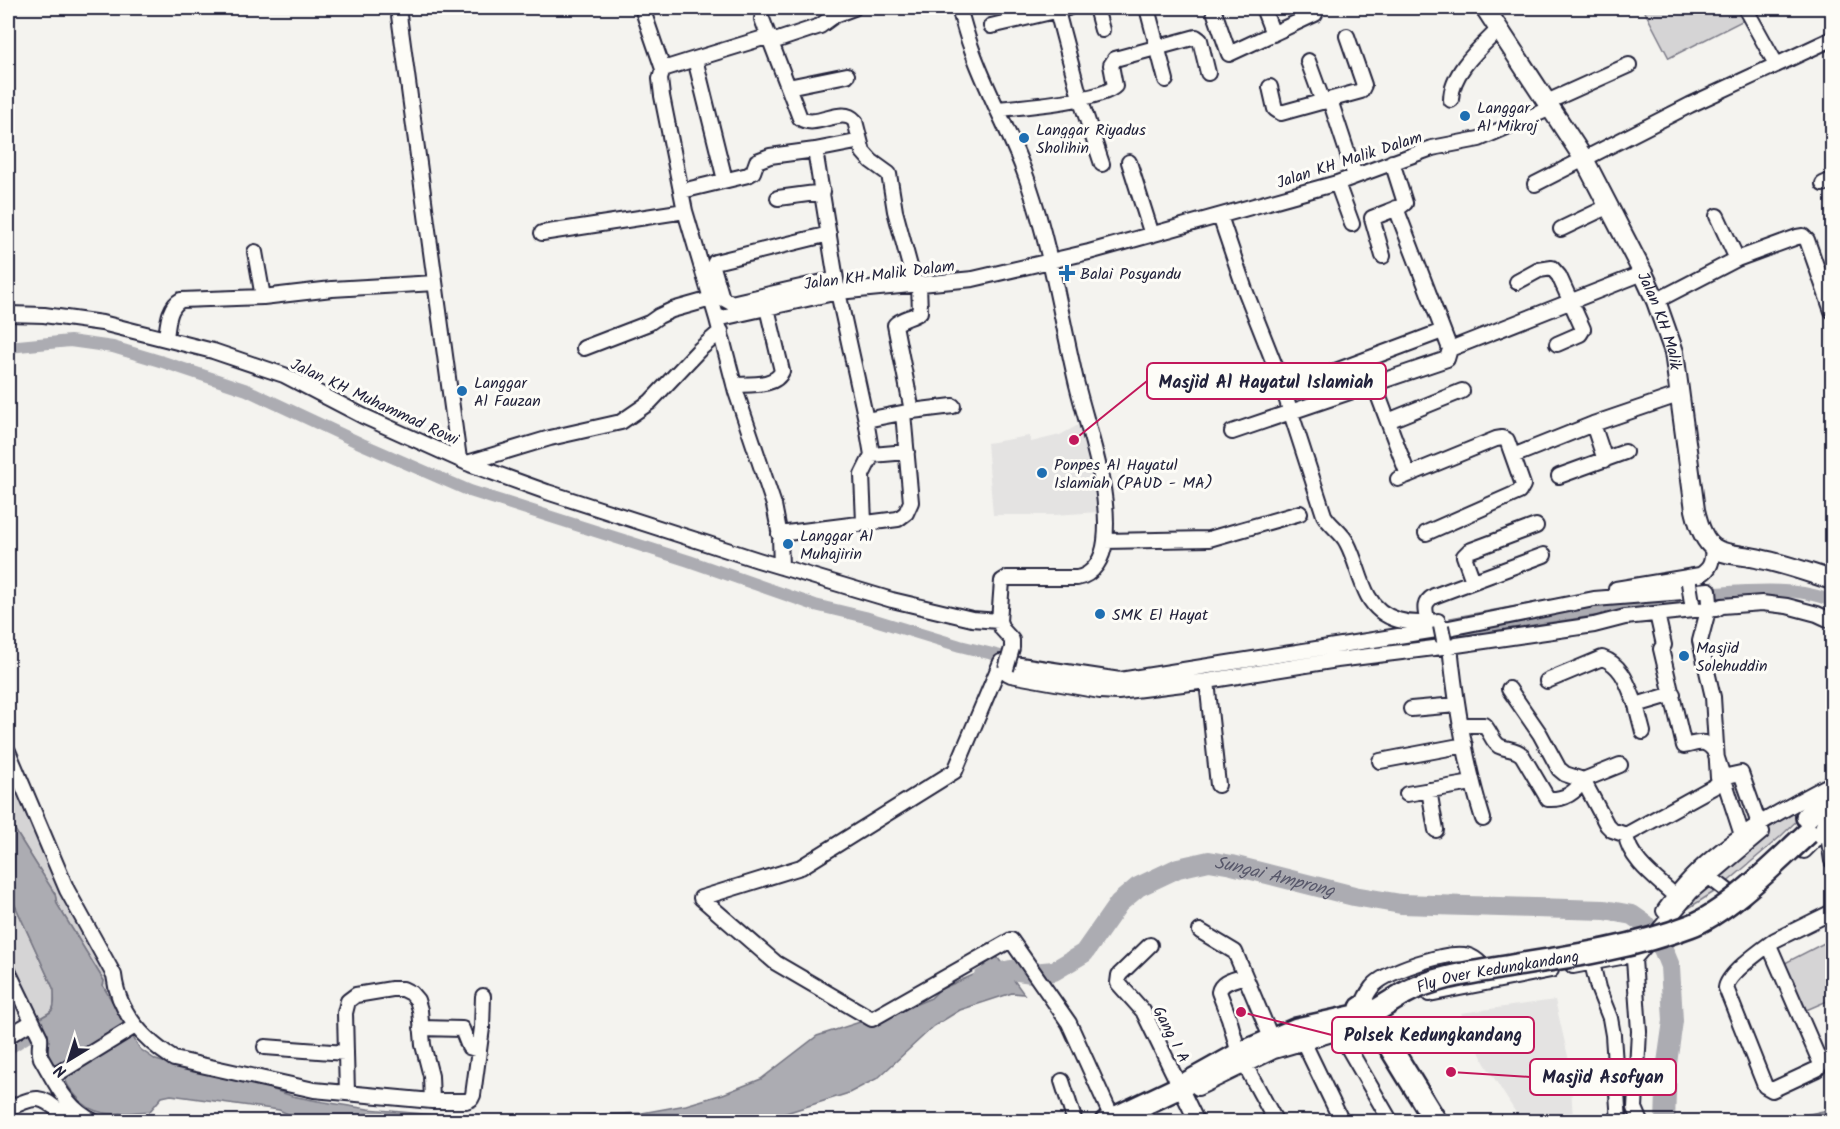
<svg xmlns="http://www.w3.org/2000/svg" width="1840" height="1129" font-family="Kalam,sans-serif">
<rect width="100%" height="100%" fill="#f4f3ef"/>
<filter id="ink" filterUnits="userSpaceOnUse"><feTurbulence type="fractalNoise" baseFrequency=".0167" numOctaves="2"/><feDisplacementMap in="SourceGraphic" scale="12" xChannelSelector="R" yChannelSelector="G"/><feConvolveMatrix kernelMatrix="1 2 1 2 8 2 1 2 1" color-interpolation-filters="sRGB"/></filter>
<g filter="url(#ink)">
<path fill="#e4e3e2" d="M1082,423L1097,487L1098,512L1055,515H993L987,443L1029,436L1031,442L1060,435Z
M1555,1000L1570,1065L1573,1121H1521L1484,1062L1461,1013Z"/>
<path fill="#d5d4d5" stroke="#7c7b88" stroke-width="1.5" d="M1643,8H1740L1746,19L1669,58Z
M8,756L111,974L110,989L106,991L103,986L104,981L57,904L55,894L8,819Z
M1813,798L1816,802L1780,837L1724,885L1717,878L1743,844Z
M1705,883L1714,892L1684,911L1670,914Z
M8,890L54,990C55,1011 55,1011 36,1020L8,963Z
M1832,939V999L1804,1011L1783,964Z"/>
<path fill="#acacb2" stroke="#757582" stroke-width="1.5" d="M1675,579L1680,603L1454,637L1450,618L1588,593Z
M8,819L55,894L57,904L104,981L103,986L128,1028L67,1064L56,1065L49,1063L44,1049L49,1041L48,1038L44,1037L36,1020C55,1011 55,1011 54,990L8,890Z
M995,954L1024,994L1012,993L960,1010L934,1026L878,1078L849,1093L761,1121L306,1122L279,1110L171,1095L162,1097L150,1111C122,1113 95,1121 76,1096C69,1088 65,1083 64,1072L130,1032L140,1049L156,1060L194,1071L247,1081L292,1096L318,1101L368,1109L457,1117L524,1118L642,1113L686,1105L723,1094L761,1079L817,1036L863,1021L879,1020L931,998L939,990L978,973Z
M1832,1109V1121H1790L1801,1116Z"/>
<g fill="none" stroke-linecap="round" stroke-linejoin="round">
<path stroke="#acacb2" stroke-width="12" d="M8,347L70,341L113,347L163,362L247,390L362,444L470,491L689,561L815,605L865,617L960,646L1013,659
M1700,594C1736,592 1801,584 1832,602
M8,1049L45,1026"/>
<path stroke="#acacb2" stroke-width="20" id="s1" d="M982,979L990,975L1011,970L1032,973L1054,971L1084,953L1119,903L1138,887L1178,868L1209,861L1232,865L1354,896L1401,904L1605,910L1632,915L1645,924L1663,949L1670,966L1673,1021L1667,1063L1665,1122"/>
<g stroke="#22223b" stroke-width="18">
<path id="street" d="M398,8L459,459
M642,8L663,69L660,79L662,96L685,211L717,319L736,392L774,505L780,536L781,567
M959,8C963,21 966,34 971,47C987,94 1014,138 1029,185C1051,250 1061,318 1077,385C1089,434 1111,490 1105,541C1103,558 1094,575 1077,578H1007L1002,581L999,621L1002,629L1012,640V648
M1096,8L1102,30
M1147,8L1166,80
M1213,8L1229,54L1315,14L1312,8
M1263,8L1273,34
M1745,8L1776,64
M1057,11L1080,98L1102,164
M762,19L800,118C816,130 842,105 855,121L863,152L871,161L889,174L895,211L915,285
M991,26L1068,8
M772,42L820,26L835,15L854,8
M1308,61L1323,102
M663,69L695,59
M788,87L847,75
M1270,87L1275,109L1281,113L1361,91L1364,85L1347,36
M1330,100L1355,176
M1451,100C1451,72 1481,47 1499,29
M1547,102L1629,65
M998,109C1020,107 1103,100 1115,86L1111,65L1115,59L1196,37L1200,40L1208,73
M815,150L838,292L866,420L872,455L862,475L864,522
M1129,162L1152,235
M725,180L695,59L770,36
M1337,183L1352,224
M1535,184L1690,105L1832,39
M1823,184L1832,180
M682,191L748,175L753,172L757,161L770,156L815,150L856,142
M778,198L823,192
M1220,216L1245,290L1279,376L1324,515C1330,526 1342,532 1347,543C1356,560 1359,579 1368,596C1382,622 1412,626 1438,621
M1717,216L1737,259
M1561,229L1609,206
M542,233L685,211
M829,234L715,262L713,267L722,298L731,303L836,279
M255,252L263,297
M1383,256L1372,218L1400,207L1405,203L1392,162
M1517,282L1539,270L1552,268L1559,276L1583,329L1580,334L1557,344
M1656,301L1737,259L1797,237L1803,236L1807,240L1832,311
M8,314L44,315L102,323L213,351L284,375L363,416L472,465L547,492L758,560L892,600L972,619L999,621
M717,319L838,292L973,279L1089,252L1337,183L1432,148L1479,139L1551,108
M166,338C168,324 168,307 181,300L263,297L332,289L435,283
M584,348L649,323L659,316L672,310L711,299
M1450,349L1643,273
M1365,360L1408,475
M1314,379L1437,333
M734,385C749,384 776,387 782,371L767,308
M912,411L953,406
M866,420L912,411L895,325C902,318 912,318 920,312L919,285
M1388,421L1462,391
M1593,424L1605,460
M1232,432L1447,359L1450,349L1396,208
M872,455L907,452
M1513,456L1593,424L1681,394
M467,463L550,438L621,422L650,402L699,350L721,331
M1559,476L1625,452
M1398,479L1496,439L1502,438L1507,440L1523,485L1519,492L1426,533
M779,534L898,519L906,513L911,502L903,413
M1105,541L1209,539L1300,513
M1473,581L1464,556L1469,551L1536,526
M1616,589L1700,575C1712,568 1712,561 1713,547
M1657,614L1664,645L1661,649L1684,746C1699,743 1705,738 1715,752L1742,835
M1428,623C1425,610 1422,603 1434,596L1544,555
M1450,646C1456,705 1465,762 1483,819
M1006,669L1007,673L1011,675L1100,691L1118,692L1207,681L1337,660L1450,646L1594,625L1625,617L1693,610L1716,609L1722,606L1762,603L1787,606L1817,614L1832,621
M1207,681L1218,785
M1547,681L1602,658C1623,665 1628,686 1636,705L1673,694
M1636,705L1643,732
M1411,709L1456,705
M1460,725H1484C1490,731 1492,741 1499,746C1507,750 1515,748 1522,755L1548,799C1565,800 1575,793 1583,780L1565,774L1559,769L1540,734L1509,689
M8,751L67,890L114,975C118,1012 144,1040 174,1059L314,1090L432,1101H466L471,1099L473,1095L482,1028L483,996
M1380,761L1465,745
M1620,765L1583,780L1607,825L1612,830L1626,835
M1429,790L1436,830
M1407,794L1472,783
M1832,824L1828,835L1832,861
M1804,851L1819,836L1824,823L1832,816
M1704,873L1738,899H1742
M1675,896C1658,880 1629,860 1626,835L1724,781
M1664,911C1671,902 1677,893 1684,885C1724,840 1778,812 1831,784
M1200,931L1235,952L1272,1040
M1150,945L1119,975L1118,983L1143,1011L1197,1122
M1769,945L1821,1064L1817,1069L1772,1090L1765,1086L1726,988C1727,974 1763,949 1775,940L1832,912
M1592,963L1598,988L1610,1018L1613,1035L1619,1122
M1573,966L1626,956L1638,945
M8,971L40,1037C41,1044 38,1050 41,1058C55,1082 67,1110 95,1122
M1244,976C1235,980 1221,981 1219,992L1229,1018L1239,1054L1276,1122
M1429,994L1551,970
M1361,1008C1365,999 1368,990 1375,984C1389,971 1445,952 1464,955C1475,956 1483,966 1490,974
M421,1028L462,1029L469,1047L479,1050
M8,1036L32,1022
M1301,1037L1342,1122
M265,1047L345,1053
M52,1077L135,1026
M1062,1081L1075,1122
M1198,1088L1274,1051L1339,1032L1391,1122
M347,1093L345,1013L348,1001L356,995L392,989H403L411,993L417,1000L420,1010L423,1045L431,1076L432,1101
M8,1109C45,1090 42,1100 74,1122
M1114,1122L1069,1023L1011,940L872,1019L776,963L701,898L801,867L955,771L1001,662L1120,680L1449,628L1594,599L1709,590L1710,603L1700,641L1713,697L1718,778L1741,773L1762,832L1691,892L1634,959L1639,1031L1635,1108L1641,1122"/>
</g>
<g stroke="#22223b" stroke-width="22">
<g id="secondary">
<path id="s2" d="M1485,8L1584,159L1643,273L1656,301L1674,352L1695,510C1698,523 1703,540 1714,548C1726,556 1746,555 1760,559C1785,564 1809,573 1832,580"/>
</g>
</g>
<g stroke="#22223b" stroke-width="26">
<path id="primary" d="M1807,817L1832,790
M1365,1006L1361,1008L1363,1014L1390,1047L1436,1122
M1106,1122L1180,1087L1239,1054L1297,1029L1374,1012L1403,994"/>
</g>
<use href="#street" stroke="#fdfcf7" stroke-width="14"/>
<use href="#secondary" stroke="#fdfcf7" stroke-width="18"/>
<use href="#primary" stroke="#fdfcf7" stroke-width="21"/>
<g stroke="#22223b" stroke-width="18" stroke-linecap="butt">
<path id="street-bridge" d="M1689,583L1692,603
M1441,626L1444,641
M1006,669L1012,648"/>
</g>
<g stroke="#22223b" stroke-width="26" stroke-linecap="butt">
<g id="primary-bridge">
<path id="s3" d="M1403,994C1438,975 1479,972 1517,965C1575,956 1635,947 1690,926C1728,912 1777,861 1808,833"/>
</g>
</g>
<use href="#street-bridge" stroke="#fdfcf7" stroke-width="14"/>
<use href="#primary-bridge" stroke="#fdfcf7" stroke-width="21"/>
</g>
</g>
<g fill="#1f6fb2" stroke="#fdfcf7" stroke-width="2">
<circle cx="1465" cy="116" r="6"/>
<circle cx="1024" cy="138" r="6"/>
<path d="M1064 264h6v6h6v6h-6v6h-6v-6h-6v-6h6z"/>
<circle cx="462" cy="391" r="6"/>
<circle cx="1042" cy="473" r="6"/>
<circle cx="788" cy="544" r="6"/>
<circle cx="1100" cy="614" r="6"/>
<circle cx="1684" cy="656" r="6"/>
</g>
<g text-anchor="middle" stroke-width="6" stroke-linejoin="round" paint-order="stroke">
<g font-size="16" fill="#22223b" stroke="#fdfcf7" text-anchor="start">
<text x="1477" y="113">Langgar<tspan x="1477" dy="18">Al Mikroj</tspan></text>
<text x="1036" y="135">Langgar Riyadus<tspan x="1036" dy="18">Sholihin</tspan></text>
<text x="1080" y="279">Balai Posyandu</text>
<text x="474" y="388">Langgar<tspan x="474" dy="18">Al Fauzan</tspan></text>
<text x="1054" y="470">Ponpes Al Hayatul<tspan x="1054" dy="18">Islamiah (PAUD - MA)</tspan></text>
<text x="800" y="541">Langgar Al<tspan x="800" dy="18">Muhajirin</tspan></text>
<text x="1112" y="620">SMK El Hayat</text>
<text x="1696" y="653">Masjid<tspan x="1696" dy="18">Solehuddin</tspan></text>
</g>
<g font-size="16" fill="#22223b" stroke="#fdfcf7">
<text transform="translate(1349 159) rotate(-18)" y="6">Jalan KH Malik Dalam</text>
<text transform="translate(879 274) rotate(-7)" y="6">Jalan KH Malik Dalam</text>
<text dy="6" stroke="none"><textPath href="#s2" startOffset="360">Jalan KH Malik</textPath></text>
<text transform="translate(375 401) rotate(25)" y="6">Jalan KH Muhammad Rowi</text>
<text dy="6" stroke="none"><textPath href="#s3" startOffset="98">Fly Over Kedungkandang</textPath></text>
<text transform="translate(1172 1034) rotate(63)" y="6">Gang I A</text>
</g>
<g font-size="18" font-style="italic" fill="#59596b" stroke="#fdfcf7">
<text dy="6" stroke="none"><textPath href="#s1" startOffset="338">Sungai Amprong</textPath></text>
</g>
</g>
<path fill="none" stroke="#c2185b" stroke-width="2" d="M1074 440L1147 381M1241 1012L1332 1035M1451 1072L1530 1077"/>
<g fill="#c2185b" stroke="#fdfcf7" stroke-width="2">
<circle cx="1074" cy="440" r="6"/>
<circle cx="1241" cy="1012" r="6"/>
<circle cx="1451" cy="1072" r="6"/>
</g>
<g fill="#fdfcf7" stroke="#c2185b" stroke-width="2">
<rect x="1147" y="363" width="239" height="36" rx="6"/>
<rect x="1332" y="1017" width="202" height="36" rx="6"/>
<rect x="1530" y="1059" width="146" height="36" rx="6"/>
</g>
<g font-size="18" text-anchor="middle" font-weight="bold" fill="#22223b">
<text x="1266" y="388">Masjid Al Hayatul Islamiah</text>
<text x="1433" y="1041">Polsek Kedungkandang</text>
<text x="1603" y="1083">Masjid Asofyan</text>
</g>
<rect width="1840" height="1129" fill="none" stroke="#fdfcf7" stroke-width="30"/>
<rect x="15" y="15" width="1810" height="1099" fill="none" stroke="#22223b" stroke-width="2" filter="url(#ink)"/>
<g transform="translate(69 1060) rotate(218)" stroke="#fdfcf7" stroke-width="4.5" paint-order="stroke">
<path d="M0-4.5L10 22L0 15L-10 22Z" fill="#22223b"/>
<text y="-9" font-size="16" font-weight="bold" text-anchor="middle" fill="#22223b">N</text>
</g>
</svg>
